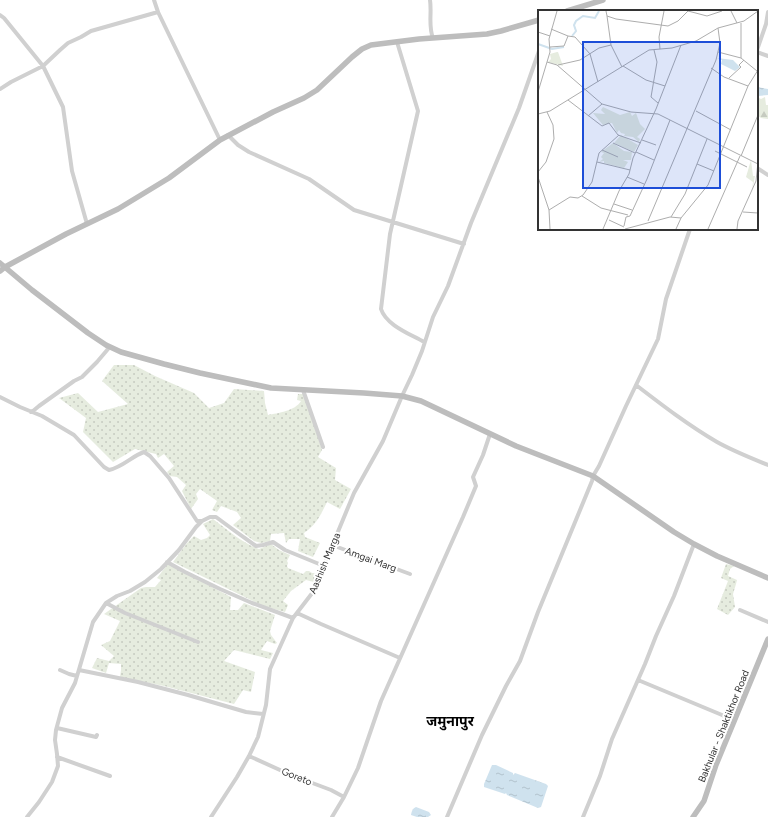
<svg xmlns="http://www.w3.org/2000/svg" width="768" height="817" font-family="Figtree,'Noto Sans Devanagari',sans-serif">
<defs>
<pattern id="grass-dots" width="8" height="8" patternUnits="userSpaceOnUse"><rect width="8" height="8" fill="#e6ecdf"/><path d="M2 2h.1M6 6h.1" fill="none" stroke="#c6cbc0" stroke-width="1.8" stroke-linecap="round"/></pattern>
<pattern id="forest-firs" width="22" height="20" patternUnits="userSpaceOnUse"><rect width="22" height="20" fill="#e6ecdf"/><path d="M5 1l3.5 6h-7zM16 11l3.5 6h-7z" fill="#c6cbc0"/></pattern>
<pattern id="water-ripples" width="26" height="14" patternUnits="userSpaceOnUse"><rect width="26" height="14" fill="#cfe2ee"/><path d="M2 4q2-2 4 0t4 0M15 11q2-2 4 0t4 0" fill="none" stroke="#b2c2cd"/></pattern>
</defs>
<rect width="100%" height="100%" fill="#fff"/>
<path fill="url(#grass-dots)" d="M114,365H134L155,376L194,393L209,408L224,403L234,389L264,391L265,403L268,415C278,413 295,411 301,401L297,400L298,394H305L322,450L318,457L336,468L335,480L351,489L340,509L327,502C320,516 317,524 304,533L305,537L320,543L313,557L298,551L300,539H289L286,543L284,533L271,534L270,541L261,543L254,541L233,525L241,518L237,512L221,506L217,512L212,510L217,501L200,489L196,494L198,499L191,509L182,491L186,485L177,477L170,476L167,472L174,466L164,454L158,458L156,454L135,449L113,462L83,432L86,418L59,398L78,393L98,412L128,404L102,381Z
M213,519C228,530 242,543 259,549L271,544L279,550L290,555L287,561L288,563L287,566L288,568L303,574L306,571H309L312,573H318L314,582L306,580L291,591L283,601L288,605L285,612L263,606L173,562L187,543L194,536L201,540L207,538L210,535L203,524Z
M168,564L231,597L230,610H238L244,603L275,615L270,631L271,635L277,643L275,644L267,641L261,650L273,653L270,659L234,650L224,661L255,672L251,692L243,690L234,704L164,686L120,677L121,670V664L109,663L106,673L92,668L97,658L109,661L114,656L101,645L110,641L120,621L104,614L141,588L146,587H155L161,580L157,578Z
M726,564L734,566L730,569L728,576L737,580L736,584L733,594L735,607L728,615L717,609L728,581L721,578Z"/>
<path fill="url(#forest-firs)" d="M757,97L761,99L765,97L766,105H768V119L761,118L757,115Z"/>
<path fill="url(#water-ripples)" d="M757,87L768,89V95L758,96L757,95Z
M492,765H496L513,773V775L515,773L546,784L548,786L541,807L538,808L507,795L506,793L505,794L484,787V784Z
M416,807L429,812L431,815L428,817H417L411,815C412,811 412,809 416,807Z"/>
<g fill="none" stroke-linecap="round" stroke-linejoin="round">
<path stroke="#d0d0d0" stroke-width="4" d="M154,0L158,12
M430,0C432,13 428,26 433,38
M0,15L4,18L43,66L63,107L72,171L87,224
M397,42L418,111L390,234L381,309C386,325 410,334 424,342
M757,50L766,24L768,12
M757,52L768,56
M0,89L11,82L43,66L60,50L68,43L81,37L91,31L158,12L220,140
M228,135L238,145L249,152L309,179L354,210L464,244
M757,168L768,175
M636,385C662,405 688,425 717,442C733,451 751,458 768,465
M303,390L323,447
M0,397L20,407L42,416L74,435L104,467L109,470C123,467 132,456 144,452L150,456L169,478L197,521H202L210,517H216L235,531L256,546L263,545L273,542L285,550L324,566
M31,412L33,411L39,406L74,381L82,377L97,362L108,349L107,346
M332,545L410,574
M167,562L185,572L220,589L252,603L293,618
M106,603L125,613L198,642
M740,610L768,622
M297,613L321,624L400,658
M60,670L69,674L77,676
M79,670L138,682L188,695L246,712L263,714
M638,680L734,720
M57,728L96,737L97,735
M249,756L291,775L331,790L344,797
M57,757L110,776
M27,817L39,802L52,782L58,766L57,754L55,740L56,730L62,708L75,683L93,622L106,603L117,596L130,591L145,582L161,569L179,550L196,527L202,521
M211,817L237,777L249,756L258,737L266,705L270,669L293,618L313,592L354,493L383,441L402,396L412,375L422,351L433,317L448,286L471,223L519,108L539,51
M332,817L344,797L358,768L381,701L463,517L476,486L473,477L483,455L490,434
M447,817L482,735L506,686L520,661L538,612L592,481L593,476L599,466L626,406L658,339L666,299L690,229
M583,817L600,776L612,739L645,664L656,636L674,596L694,544"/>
<path stroke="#bdbdbd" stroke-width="5.5" d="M567,11L603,0
M0,263L32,290L88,333L106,345L121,352L164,364L200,373L271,388L364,393L402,396L421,401L516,446L593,476L674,532L694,544L717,556L768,578
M0,271L5,267L66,234L118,209L169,178L220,140L273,112L304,98L317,90L352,57L362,49L371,45L419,39L487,34L501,31L539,20
M693,817L704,801L716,765L768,639"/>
</g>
<g text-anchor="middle" stroke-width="4" stroke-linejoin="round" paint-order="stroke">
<g font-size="10" fill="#333" stroke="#fff">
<text transform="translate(371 559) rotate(20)" y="4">Amgai Marg</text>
<text transform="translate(324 563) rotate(-67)" y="4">Aashish Marga</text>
<text transform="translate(723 726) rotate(-68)" y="4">Bakhular - Shaktikhor Road</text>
<text transform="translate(297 776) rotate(22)" y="4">Goreto</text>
</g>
<g font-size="14" font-weight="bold" fill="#000" stroke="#fff">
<text x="450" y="726">जमुनापुर</text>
</g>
</g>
<g transform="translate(538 10)">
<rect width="220" height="220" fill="#fff"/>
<path d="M19,42H20L25,56L10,52L13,49L12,44ZM65,97L82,105L92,102L94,106L98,103L102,114L107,119L99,127L102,129L101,132L95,127L86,126L87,124L83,123L81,120L79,123L74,113L65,115L55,103L67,104L63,100ZM83,125L100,135L96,142L76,133ZM75,133L86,141L94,142L93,150H85L90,152L86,158L66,153V151L61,152L65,149L63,147L66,143L63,142ZM213,150L215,166H217L214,181L215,172L208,167Z" fill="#e6ecdf"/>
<path d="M179,48L195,50L202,57L197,61L183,54L184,50Z" fill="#cfe2ee"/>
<path fill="none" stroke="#cfe2ee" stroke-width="2" d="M34,26L38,21L36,15L38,11L45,6L57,8L61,1M0,34L14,39L26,37"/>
<path fill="none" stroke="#adadad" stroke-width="1" d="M68,1L69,6L78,9L130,16L140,11L150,1L169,6L184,1M193,1L199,13M69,6L73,35M203,13V48M13,19L30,26M0,22L12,26M12,37L26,36L30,26L37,27L52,44L60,72M122,39L121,27L126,1M116,40L119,52L113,87L120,93M180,42L203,48L219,61M9,52L19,55L64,94L93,102L120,104L220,154M20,55L42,50L61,38L73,35L84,57M85,56L108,70L127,76M173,58L186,67L210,76M191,68L203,57L201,55L206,50M0,82L12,42L11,29L19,1M30,90L64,116L71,113L80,125L103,133M158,101L193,120M0,104L12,101L111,40L134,38L158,31L180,18L206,11L220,1M50,106L64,94M104,130L118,135M75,133L97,143M64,140L80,147M177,141L209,157M98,142L116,150M203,146L220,105M59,152L92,160M159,154L176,161M0,162L8,152L16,129L15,115L9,102M0,167L11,200L12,219M89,167L106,174M44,186L63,198L90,205M76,194L94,200M11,200L32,187L40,188L45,185L54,172L61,143L81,125M205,202L220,203M133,207L147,184L169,129M71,210L86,217M110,211L178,50L182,33L180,18M86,216L88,207L92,206L109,169L132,110M65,219L81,181L91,164L95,148L118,99L143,35M87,219L132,207L143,208M138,219L143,208L170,175L210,76L220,60M170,219L202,146M199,219L200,211L218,171L220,152"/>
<path fill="#1d4ed8" fill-opacity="0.15" stroke="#1d4ed8" stroke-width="2" d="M45,32H182V178H45Z"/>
<rect width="220" height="220" fill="none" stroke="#333" stroke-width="2"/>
</g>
</svg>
